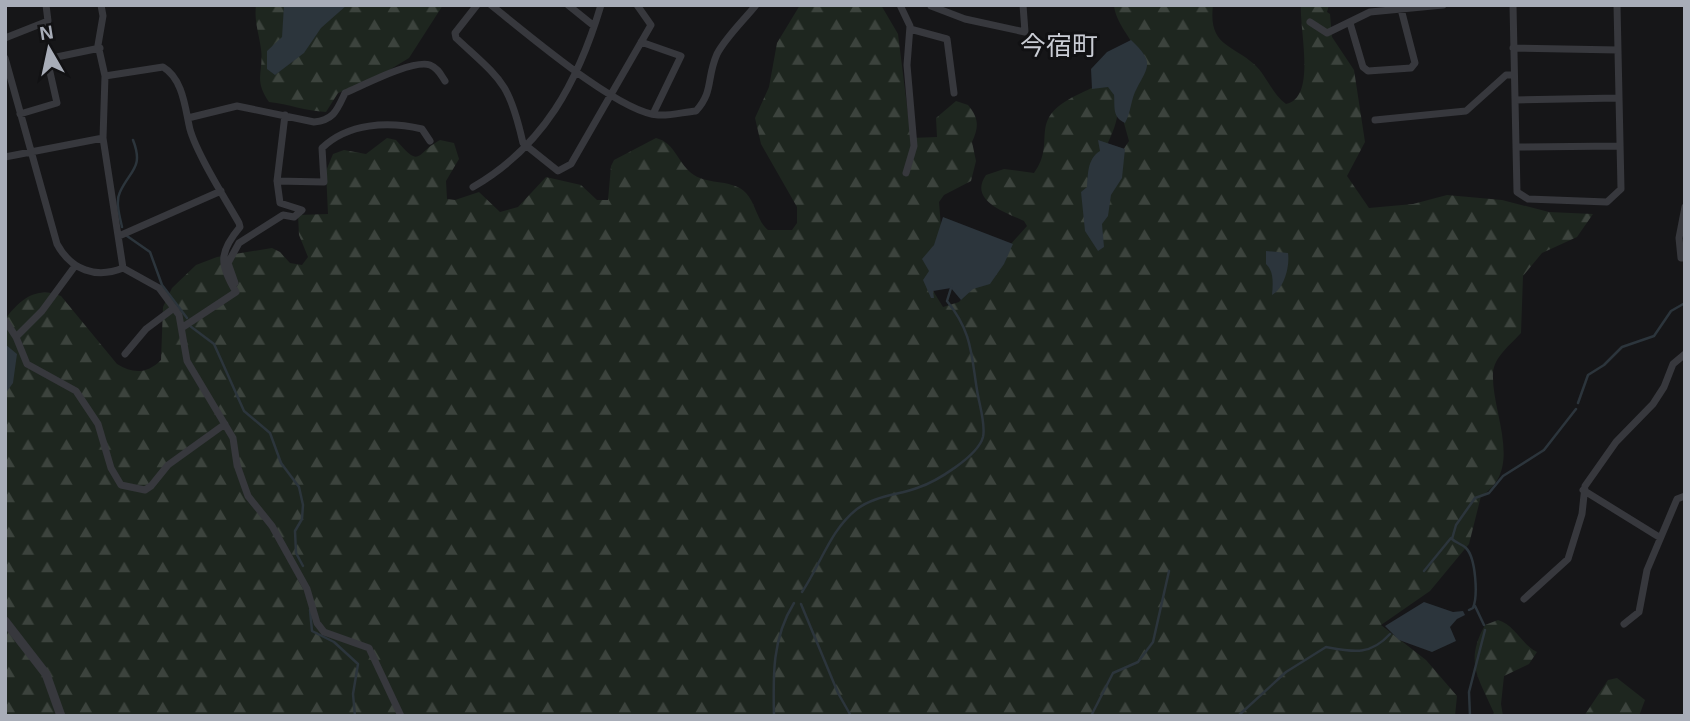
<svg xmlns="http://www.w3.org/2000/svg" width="1690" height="721" font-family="Arial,'Noto Sans JP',sans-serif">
<defs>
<pattern id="forest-firs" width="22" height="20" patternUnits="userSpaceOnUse" patternTransform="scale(1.75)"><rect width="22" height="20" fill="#1e261f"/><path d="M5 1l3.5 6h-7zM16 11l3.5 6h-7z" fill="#3c433d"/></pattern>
</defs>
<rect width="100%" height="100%" fill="#161618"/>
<path fill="url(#forest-firs)" d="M256,5H443L409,58L371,81L338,93L326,112C305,111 289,104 269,102C253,79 264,73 261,49C259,33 254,22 256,5Z
M800,5H881L898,34L911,138L937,137L936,118L956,101L968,105C979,118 979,127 972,142L976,161L971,181L944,195L939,202L941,227L927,281L943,307L959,302L1027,226L1024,221C1006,212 968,201 986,175L1004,169L1034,173C1058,141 1025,120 1077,95C1088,90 1096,84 1108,85C1124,107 1117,123 1107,145L1121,153L1129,141L1122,116L1141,58C1133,41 1115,22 1114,5H1213C1208,46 1232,44 1254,64C1267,76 1272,94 1286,104C1317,98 1299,29 1301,5H1329L1327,12L1330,14L1332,37L1354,70L1365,142L1347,176L1369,208L1413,204L1447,195L1502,200L1549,212L1593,214L1577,237L1542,253L1523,276L1521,333C1511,344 1494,357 1493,373C1491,413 1525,469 1481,496L1469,544L1430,591L1381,625L1426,660L1457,696L1455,716H5V319C21,299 36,286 61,296L117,364C133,374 147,374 161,360L163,307L172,288L196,265L217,257L272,248L280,252L290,263L302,265L308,257L299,235L298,215L328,214L326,171L333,154L344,150L366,154L387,138L396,140C422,170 415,153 440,140L454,143L459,159L446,181L447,199L455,200L479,192L500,212L518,207L546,177L581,185L597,200H608L611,166L614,160L656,138C676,143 678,165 694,175C709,185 733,179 746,193C756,204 757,221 768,230H792L797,223V207L761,144L755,118L769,87L777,43Z
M1498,620C1515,625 1521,644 1537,652L1529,664L1504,676L1501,704L1503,716H1491L1494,713C1479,678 1464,663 1485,625Z
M1617,678L1645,700L1639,716H1584L1608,680Z"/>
<path fill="#2c353c" d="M284,5H347L321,28L304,53L275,75L267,69V51L282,37Z
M1131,40C1155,62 1148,67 1137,88C1131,98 1131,113 1125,123C1112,117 1115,107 1114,95L1108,87L1092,89L1091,69L1107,52Z
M1098,140L1125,149L1122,178L1111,195L1108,216L1102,224L1104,247L1098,251L1085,231L1081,192L1087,187C1088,175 1087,159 1100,151Z
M943,217L1013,244L1004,264L990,284L973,289L961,300L951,288L933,291L934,298H931L923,280L929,271L922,259L934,245Z
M1266,251L1288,253C1290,267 1284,288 1272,295C1273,284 1274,271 1266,264Z
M5,344L17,354L13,383L5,394Z
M1424,602L1453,612L1463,611L1465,615L1457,619L1450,627L1456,641L1432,652L1399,640L1385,626Z"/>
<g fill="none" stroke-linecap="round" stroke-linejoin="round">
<path stroke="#2c353c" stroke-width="2.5" d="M122,227C120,217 115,202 120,192C130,170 144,168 133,140
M127,236L150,252L162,285L187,318
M190,326L214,344L244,411L270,433L281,463L299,487L303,505L302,519L295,531L296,553L303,566
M1578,403L1588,375L1604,365L1622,347L1654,336L1671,311L1685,303
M1424,571L1451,538
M802,592C821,564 830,530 857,509C874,496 898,495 917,488C936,482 978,456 983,437C986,424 979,404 977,390C971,353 972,332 947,301L951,288
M801,604L838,693L851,716
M1475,606L1484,625
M310,610L312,631L334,642L358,664L353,694L355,716
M1469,610L1473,608C1478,596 1476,558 1466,548C1462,544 1456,543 1452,539L1456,525L1475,498L1489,493L1503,476L1544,450L1576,409
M774,716C773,676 772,638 794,603
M1091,716L1113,673L1138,662L1153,642L1169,571
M1238,716L1286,672L1326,647C1353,652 1370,656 1390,634
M1470,716L1469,692L1485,630"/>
<path stroke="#37383d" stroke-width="7" d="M101,5L103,16L98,45L105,76L103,138L123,268L159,288L179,315L187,361L233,438L237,465L248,496L272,526L307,589L317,623L324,632L369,648L401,716
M477,5L455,33L456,38C501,80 509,81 523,143L558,171L571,164L651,25L637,5
M491,5C524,31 619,113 658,115C670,116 684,112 696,111C714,91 706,79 717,54C726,37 744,20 756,5
M568,5L594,26
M900,5L910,26L907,65L914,146L906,173
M1513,5L1516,147L1618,146
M931,6L965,19L1025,32L1023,5
M1310,22L1327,33L1370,12L1443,5
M1350,23L1363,67L1368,71L1411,68L1415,63L1401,9
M910,29L947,39L954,93
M5,38L48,21L46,5
M641,42L681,56L653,114
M1513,48L1618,50
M5,58L57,244C71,270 96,279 123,268
M105,76L163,67C182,78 185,106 189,125C193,148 226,200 239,223L240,227C219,252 219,264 236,292L183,327
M1515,100L1618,98
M20,114L57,103L47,59L100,48
M285,115L277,181L324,182L322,148C348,123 388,121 422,129L430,141
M188,118L237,106L314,122C334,120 337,110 345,93C362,86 413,59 430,65C438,68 441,75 445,81
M1375,120L1466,111L1506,75H1513
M1516,147L1517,192L1528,199L1607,202L1621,189L1617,5
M5,157L103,138
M473,187C544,146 578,82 601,5
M1685,207L1679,238L1681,258H1685
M119,236L221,191
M235,283L228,263L239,243L283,215L294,217L302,210L280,203L277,181
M5,320L16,337L27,364L76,391L98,424L111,468L121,485L145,490L151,486L168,465L225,424
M16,337L42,311L75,266
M125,354L146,329L174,308
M1583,490L1659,537
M1524,599L1568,559L1582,514L1585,486L1616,442L1653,404L1664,387L1673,364L1685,354
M1624,624L1639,612L1647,570L1677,499L1685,496"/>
<path stroke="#37383d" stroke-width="9" d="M5,621L46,674L61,716"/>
</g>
<g text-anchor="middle" stroke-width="6" stroke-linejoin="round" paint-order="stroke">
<g font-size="26" fill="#c9ccd4" stroke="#111113">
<text x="1059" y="55">今宿町</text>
</g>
</g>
<rect width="1690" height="721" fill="none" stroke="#a8adb8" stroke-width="14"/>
<g transform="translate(49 49) rotate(351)" stroke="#111113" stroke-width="5" paint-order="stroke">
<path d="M0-5L12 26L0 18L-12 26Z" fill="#a8adb8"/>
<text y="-10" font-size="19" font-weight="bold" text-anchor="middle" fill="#a8adb8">N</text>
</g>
</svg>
